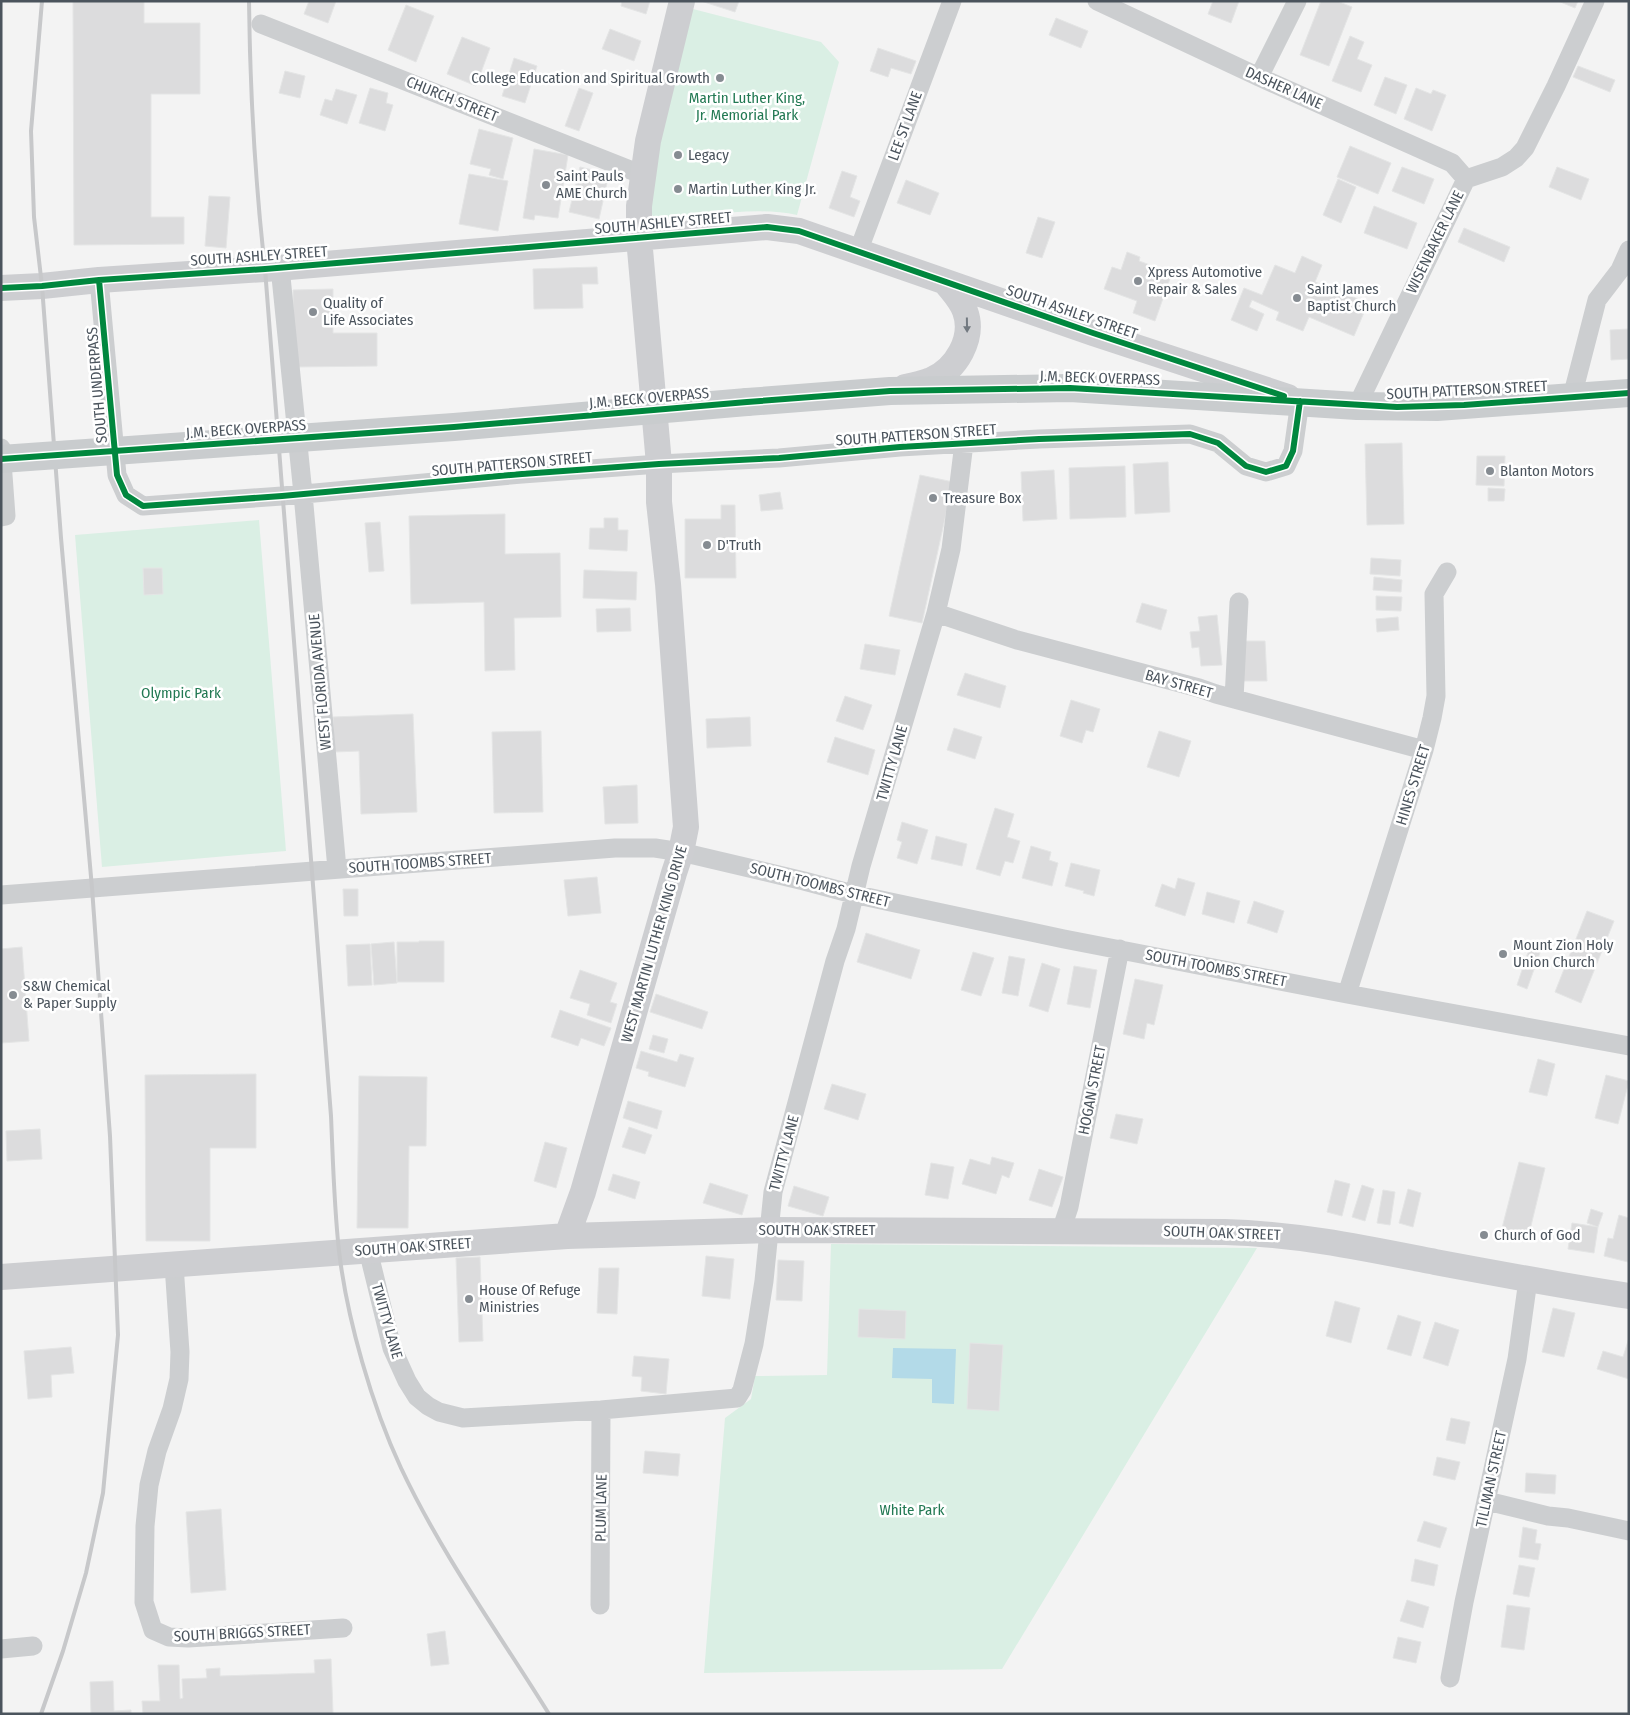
<svg xmlns="http://www.w3.org/2000/svg" width="1630" height="1715" font-family="'Fira Sans Condensed',sans-serif">
<rect width="100%" height="100%" fill="#f3f3f3"/>
<path fill="#daefe4" d="M689,8L821,42L839,62L797,215C754,206 707,216 662,219H657L652,215L649,205L656,154Z
M259,520L286,851L102,867L75,535Z
M831,1244L1257,1248L1002,1669L704,1673L725,1418L751,1399L755,1376L827,1375Z"/>
<path fill="#b3dae8" d="M893,1348L956,1349L954,1404L932,1403V1379L892,1378Z"/>
<path fill="#dcdcdd" stroke="#e4e5e5" d="M73,1H144V23H200V94H151V217H184V244L74,245Z
M309,1H336L328,23L304,14Z
M622,1H650L646,14L621,6Z
M701,1H739L735,12Z
M1213,1H1239L1231,23L1208,14Z
M1321,1H1337L1352,7L1329,66L1300,55Z
M1558,1H1578L1575,8Z
M406,5L434,16L416,62L388,50Z
M1056,18L1088,31L1081,48L1049,35Z
M610,29L641,41L634,61L602,49Z
M1350,36L1364,42L1357,59L1372,65L1361,92L1332,81Z
M462,37L490,48L476,86L447,74Z
M878,48L916,61L911,74L891,68L888,77L870,71Z
M514,58L537,66L525,103L502,96Z
M1578,66L1615,80L1610,92L1573,77Z
M285,71L305,76L300,98L279,93Z
M1385,77L1407,85L1396,114L1374,105Z
M370,88L388,93L386,103L393,105L385,131L359,123Z
M579,88L593,93L579,131L565,126Z
M1416,88L1431,94L1433,90L1446,95L1432,131L1404,119Z
M336,89L357,95L347,124L320,115L325,99L332,101Z
M479,129L513,138L503,179L489,175L491,169L470,164Z
M1350,146L1391,163L1378,194L1337,177Z
M534,149L568,155L558,218L535,215L534,220L523,218Z
M580,167L609,174L599,219L569,212Z
M1402,167L1434,179L1424,204L1392,191Z
M1557,167L1589,179L1581,200L1549,187Z
M842,171L857,176L850,197L860,201L854,217L829,208Z
M469,174L508,181L498,231L459,224Z
M1338,179L1356,187L1341,223L1323,215Z
M906,180L939,193L930,215L897,203Z
M209,196L230,197L226,248L205,246Z
M1374,206L1417,223L1407,249L1364,233Z
M1038,217L1055,222L1042,258L1026,253Z
M1464,228L1510,247L1504,262L1458,242Z
M1127,252L1140,257L1139,261L1172,273L1155,321L1133,313L1137,301L1104,289L1112,267L1121,270Z
M1302,256L1322,265L1315,282L1368,303L1354,336L1309,317L1303,331L1276,320L1279,312L1252,300L1249,307L1264,314L1257,331L1231,320L1244,288L1262,295L1275,265L1295,273Z
M597,267L598,284H582L583,308L534,309L533,269Z
M333,289V333H377V366L293,367V290Z
M1629,329V359L1611,360L1610,330Z
M1402,443L1404,524L1367,525L1365,444Z
M1477,456H1505L1504,486L1476,485Z
M1168,462L1170,512L1135,514L1133,464Z
M1125,466L1126,517L1070,519L1069,468Z
M1054,470L1057,519L1023,521L1021,472Z
M920,475L953,482L922,623L889,616Z
M1488,488L1505,489L1504,501H1488Z
M780,492L783,509L761,511L759,495Z
M721,505H735L736,578H685V519H721Z
M505,514V554L560,553L561,617L514,618L515,670L485,671L484,602L411,604L409,516Z
M604,518H618V530H628L627,551L589,549L590,528H604Z
M380,522L384,571L369,572L365,523Z
M1371,558L1401,560L1400,576L1370,574Z
M143,568H162L163,594L144,595Z
M584,570L637,572L636,600L583,598Z
M1374,577L1402,580L1401,592L1373,590Z
M1376,596L1402,597L1401,611L1376,610Z
M1142,603L1167,610L1161,630L1136,622Z
M630,608L631,631L597,632L596,609Z
M1217,615L1222,665L1201,666L1199,647L1192,648L1190,632L1200,631L1198,617Z
M1398,617L1399,630L1377,632L1376,619Z
M1242,641H1265L1267,681H1243Z
M865,644L900,650L895,675L860,669Z
M965,673L1006,686L1000,708L957,695Z
M845,696L872,705L863,730L836,721Z
M1071,700L1100,709L1093,732L1086,730L1082,743L1060,736Z
M413,714L417,812L361,814L359,751L334,752L333,717Z
M750,717L751,746L707,748L706,719Z
M954,728L982,737L975,759L947,750Z
M541,731L543,812L494,813L492,732Z
M1159,731L1191,741L1179,777L1147,767Z
M835,737L875,750L868,775L827,762Z
M637,785L638,823L605,824L603,787Z
M995,808L1014,814L1007,837L1020,841L1013,863L1005,861L1000,876L976,869Z
M902,822L928,830L917,864L897,858L902,842L897,840Z
M936,836L967,844L962,866L931,859Z
M1031,846L1051,852L1049,860L1058,863L1052,886L1022,878Z
M1071,863L1100,870L1094,896L1083,893L1084,891L1065,886Z
M597,877L601,913L568,916L564,880Z
M1178,878L1195,883L1185,916L1155,906L1162,884L1175,889Z
M343,889H358V916H344Z
M1207,892L1240,901L1234,923L1202,914Z
M1254,901L1284,911L1277,933L1247,923Z
M1587,911L1614,921L1581,1003L1555,992Z
M866,933L920,950L911,979L857,962Z
M419,941H444V982H397V942H419Z
M394,942L397,983L374,985L371,944Z
M370,944L372,985L348,986L346,945Z
M1530,946L1541,950L1527,989L1517,985Z
M22,947L29,1041L1,1043V949Z
M973,952L994,958L981,996L961,990Z
M1009,956L1025,959L1018,996L1002,993Z
M1042,963L1060,969L1048,1012L1029,1006Z
M1074,966L1097,970L1090,1008L1067,1004Z
M580,970L617,983L610,1002L617,1004L611,1023L587,1015L590,1004L570,998Z
M1135,979L1163,985L1154,1025L1147,1023L1144,1039L1123,1034Z
M656,994L708,1012L702,1029L650,1012Z
M560,1010L611,1028L604,1046L581,1038L578,1046L551,1037Z
M653,1035L668,1039L664,1053L649,1049Z
M641,1051L677,1062L680,1054L694,1058L685,1087L648,1076L649,1072L636,1068Z
M1538,1059L1555,1064L1547,1096L1529,1092Z
M256,1074V1148H210V1241H146L145,1075Z
M1606,1075L1629,1081L1618,1124L1595,1118Z
M359,1076L427,1077L426,1146H409L408,1228H357Z
M832,1084L866,1094L858,1120L824,1109Z
M628,1101L662,1111L657,1129L623,1118Z
M1116,1114L1143,1119L1137,1144L1110,1138Z
M629,1127L652,1135L645,1154L622,1147Z
M40,1129L42,1159L7,1161L6,1131Z
M545,1142L567,1148L556,1188L534,1181Z
M992,1157L1014,1163L1009,1178L1002,1175L996,1194L962,1184L970,1159L990,1165Z
M1519,1162L1545,1168L1528,1238L1501,1232Z
M931,1163L954,1167L948,1199L925,1195Z
M1039,1169L1063,1177L1052,1207L1029,1200Z
M613,1174L640,1182L635,1199L608,1190Z
M1335,1180L1350,1184L1342,1216L1327,1212Z
M710,1183L748,1195L742,1215L703,1203Z
M1362,1185L1374,1189L1365,1221L1352,1217Z
M794,1186L829,1197L823,1216L788,1206Z
M1408,1189L1421,1193L1413,1227L1399,1223Z
M1383,1190L1395,1192L1390,1225L1377,1223Z
M1591,1209L1603,1213L1598,1227L1587,1223Z
M1619,1215L1629,1218L1628,1262L1604,1256L1608,1238L1613,1239Z
M1572,1223L1598,1227L1594,1253L1568,1249Z
M706,1256L734,1259L730,1299L702,1296Z
M480,1257L483,1341L459,1342L456,1258Z
M778,1260L804,1261L802,1301L776,1300Z
M599,1268H619L617,1314L597,1313Z
M1335,1301L1360,1308L1351,1343L1326,1336Z
M1553,1308L1575,1313L1564,1357L1542,1352Z
M859,1309L906,1311L905,1339L858,1337Z
M1398,1315L1421,1322L1411,1356L1387,1349Z
M1435,1322L1459,1330L1448,1366L1423,1358Z
M1629,1338V1379L1597,1369L1603,1351L1623,1357Z
M970,1343L1003,1345L999,1411L967,1409Z
M71,1347L74,1373L51,1375L52,1397L28,1399L24,1351Z
M634,1356L669,1359L666,1394L641,1391L642,1377L632,1376Z
M1451,1418L1470,1422L1465,1444L1446,1440Z
M645,1451L680,1454L678,1476L643,1473Z
M1437,1457L1460,1462L1455,1480L1433,1475Z
M1526,1473L1556,1475L1555,1494L1525,1492Z
M221,1509L226,1590L191,1593L186,1512Z
M1424,1521L1447,1528L1440,1548L1417,1541Z
M1523,1527L1537,1530L1535,1543L1541,1544L1538,1560L1519,1557Z
M1415,1559L1438,1565L1434,1586L1411,1581Z
M1519,1565L1535,1568L1529,1597L1513,1594Z
M1407,1600L1429,1607L1423,1628L1400,1621Z
M1507,1605L1530,1608L1524,1650L1501,1647Z
M445,1631L449,1664L431,1666L427,1634Z
M1398,1637L1421,1642L1416,1663L1393,1658Z
M331,1659L333,1714H143L142,1701H160L158,1665H179L180,1699L183,1698L182,1679L207,1678L206,1669L220,1668V1676L315,1673L314,1660Z
M113,1681L114,1711L131,1710V1714H91L90,1682Z"/>
<g fill="none" stroke-linecap="round" stroke-linejoin="round">
<path stroke="#ccced0" stroke-width="19" d="M1097,1L1259,77L1452,163L1466,179
M261,24L643,175
M1259,77L1297,1
M858,252L952,1
M280,267L303,494L337,869
M99,280L117,475L126,495L143,506L282,496L522,474L659,464L779,458L900,447L1039,439L1190,434L1218,443L1246,466L1266,472L1286,466L1293,451L1300,401
M1572,397L1597,300L1620,270L1629,250
M1357,406L1466,179L1502,167L1516,158L1525,148L1556,86L1595,1
M1,448L6,516L1,517
M936,613L1017,640L1199,688L1216,694L1424,750
M1234,699L1239,602
M1,895L615,848H655L681,852L804,881L853,894L1064,939L1347,994L1629,1046
M1347,994L1424,750L1432,718L1436,696L1434,594L1447,572
M1061,1231L1069,1207L1120,949
M368,1250L392,1348L407,1381L417,1397L428,1406L439,1412L463,1418L601,1410L737,1398L742,1390L754,1344L764,1281L773,1192L835,961L846,929L861,866L936,613L951,549L964,443
M174,1265L180,1352L179,1379L172,1409L157,1451L149,1485L145,1526L144,1602L153,1630L169,1637L188,1638L343,1628
M1487,1501L1548,1516L1568,1518L1629,1531
M600,1605L601,1410
M1,1649L33,1646
M1450,1678L1464,1602L1517,1359L1528,1280"/>
<path stroke="#cdced1" stroke-width="26" d="M1,288L42,286L99,280L265,269L767,227L799,231L1093,333L1288,397
M905,387C913,385 923,384 931,380C956,370 975,338 965,311C961,300 953,292 946,283
M567,1236L583,1192L674,873L681,852L686,827L668,584L659,502V464L639,238V206L648,141L682,1
M1,1277L567,1236L769,1230L1225,1232C1298,1234 1364,1248 1435,1262C1499,1274 1564,1286 1629,1296"/>
<path stroke="#c9ccce" stroke-width="28" d="M747,402L890,391L1070,388L1357,406L1437,407L1629,393"/>
<path stroke="#c7c8ca" stroke-width="4" d="M249,1C250,91 255,180 265,269L331,1116C333,1161 334,1206 339,1251C347,1319 372,1406 401,1468C442,1555 498,1632 549,1714
M41,1714L63,1651L86,1573L103,1493L118,1335L110,1136L92,888L61,538L42,286L34,217L31,131L42,1"/>
<path stroke="#c9ccce" stroke-width="28" d="M1,459L454,427L747,402"/>
<g stroke="#fff" stroke-width="9">
<path id="cycleway" d="M99,280L117,475L126,495L143,506L282,496L522,474L659,464L779,458L900,447L1039,439L1190,434L1218,443L1246,466L1266,472L1286,466L1293,451L1300,401
M1,288L42,286L99,280L265,269L767,227L799,231L1093,333L1284,396
M1,459L454,427L747,402L890,391L1070,388L1397,407L1464,405L1629,393"/>
</g>
<use href="#cycleway" stroke="#00873e" stroke-width="6"/>
</g>
<defs><path id="oneway-solid" d="M-6-.8H1V-3.2L6.5 0L1 3.2V.8H-6Z" transform="scale(1.25)"/></defs>
<use fill="#727980" href="#oneway-solid" transform="translate(967 325) rotate(89)"/>
<g fill="#868c92" stroke="#fff" stroke-width="2">
<circle cx="720" cy="78" r="5"/>
<circle cx="678" cy="155" r="5"/>
<circle cx="546" cy="185" r="5"/>
<circle cx="678" cy="189" r="5"/>
<circle cx="1138" cy="281" r="5"/>
<circle cx="1297" cy="298" r="5"/>
<circle cx="313" cy="312" r="5"/>
<circle cx="1490" cy="471" r="5"/>
<circle cx="933" cy="498" r="5"/>
<circle cx="707" cy="545" r="5"/>
<circle cx="1503" cy="954" r="5"/>
<circle cx="13" cy="995" r="5"/>
<circle cx="1484" cy="1235" r="5"/>
<circle cx="469" cy="1299" r="5"/>
</g>
<g text-anchor="middle" stroke-width="5" stroke-linejoin="round" paint-order="stroke">
<g font-size="15" fill="#4b545d" stroke="#fff" text-anchor="start">
<text x="710" y="83" text-anchor="end">College Education and Spiritual Growth</text>
<text x="688" y="160">Legacy</text>
<text x="556" y="181">Saint Pauls<tspan x="556" dy="17">AME Church</tspan></text>
<text x="688" y="194">Martin Luther King Jr.</text>
<text x="1148" y="277">Xpress Automotive<tspan x="1148" dy="17">Repair &amp; Sales</tspan></text>
<text x="1307" y="294">Saint James<tspan x="1307" dy="17">Baptist Church</tspan></text>
<text x="323" y="308">Quality of<tspan x="323" dy="17">Life Associates</tspan></text>
<text x="1500" y="476">Blanton Motors</text>
<text x="943" y="503">Treasure Box</text>
<text x="717" y="550">D'Truth</text>
<text x="1513" y="950">Mount Zion Holy<tspan x="1513" dy="17">Union Church</tspan></text>
<text x="23" y="991">S&amp;W Chemical<tspan x="23" dy="17">&amp; Paper Supply</tspan></text>
<text x="1494" y="1240">Church of God</text>
<text x="479" y="1295">House Of Refuge<tspan x="479" dy="17">Ministries</tspan></text>
</g>
<g font-size="15" fill="#4b545d" stroke="#fff">
<text transform="translate(1284 88) rotate(24)" y="5">DASHER LANE</text>
<text transform="translate(452 99) rotate(22)" y="5">CHURCH STREET</text>
<text transform="translate(905 126) rotate(-70)" y="5">LEE ST LANE</text>
<text transform="translate(663 223) rotate(-5)" y="5">SOUTH ASHLEY STREET</text>
<text transform="translate(1435 242) rotate(-64)" y="5">WISENBAKER LANE</text>
<text transform="translate(259 256) rotate(-4)" y="5">SOUTH ASHLEY STREET</text>
<text transform="translate(1072 312) rotate(19)" y="5">SOUTH ASHLEY STREET</text>
<text transform="translate(1100 378) rotate(2)" y="5">J.M. BECK OVERPASS</text>
<text transform="translate(97 385) rotate(-95)" y="5">SOUTH UNDERPASS</text>
<text transform="translate(1467 390) rotate(-3)" y="5">SOUTH PATTERSON STREET</text>
<text transform="translate(649 398) rotate(-5)" y="5">J.M. BECK OVERPASS</text>
<text transform="translate(246 429) rotate(-4)" y="5">J.M. BECK OVERPASS</text>
<text transform="translate(916 435) rotate(-4)" y="5">SOUTH PATTERSON STREET</text>
<text transform="translate(512 464) rotate(-5)" y="5">SOUTH PATTERSON STREET</text>
<text transform="translate(320 682) rotate(-95)" y="5">WEST FLORIDA AVENUE</text>
<text transform="translate(1179 684) rotate(16)" y="5">BAY STREET</text>
<text transform="translate(892 763) rotate(-74)" y="5">TWITTY LANE</text>
<text transform="translate(1413 785) rotate(-73)" y="5">HINES STREET</text>
<text transform="translate(420 863) rotate(-4)" y="5">SOUTH TOOMBS STREET</text>
<text transform="translate(820 885) rotate(14)" y="5">SOUTH TOOMBS STREET</text>
<text transform="translate(654 944) rotate(-74)" y="5">WEST MARTIN LUTHER KING DRIVE</text>
<text transform="translate(1216 968) rotate(11)" y="5">SOUTH TOOMBS STREET</text>
<text transform="translate(1092 1090) rotate(-79)" y="5">HOGAN STREET</text>
<text transform="translate(784 1153) rotate(-75)" y="5">TWITTY LANE</text>
<text x="817" y="1235">SOUTH OAK STREET</text>
<text transform="translate(1222 1233) rotate(2)" y="5">SOUTH OAK STREET</text>
<text transform="translate(413 1247) rotate(-4)" y="5">SOUTH OAK STREET</text>
<text transform="translate(387 1321) rotate(74)" y="5">TWITTY LANE</text>
<text transform="translate(1491 1479) rotate(-78)" y="5">TILLMAN STREET</text>
<text transform="translate(601 1508) rotate(-89)" y="5">PLUM LANE</text>
<text transform="translate(242 1633) rotate(-3)" y="5">SOUTH BRIGGS STREET</text>
</g>
<g font-size="15" fill="#227953" stroke="#fff">
<text x="747" y="103">Martin Luther King,<tspan x="747" dy="17">Jr. Memorial Park</tspan></text>
<text x="181" y="698">Olympic Park</text>
<text x="912" y="1515">White Park</text>
</g>
</g>
<rect width="1630" height="1715" fill="none" stroke="#4b545d" stroke-width="5"/>
</svg>
